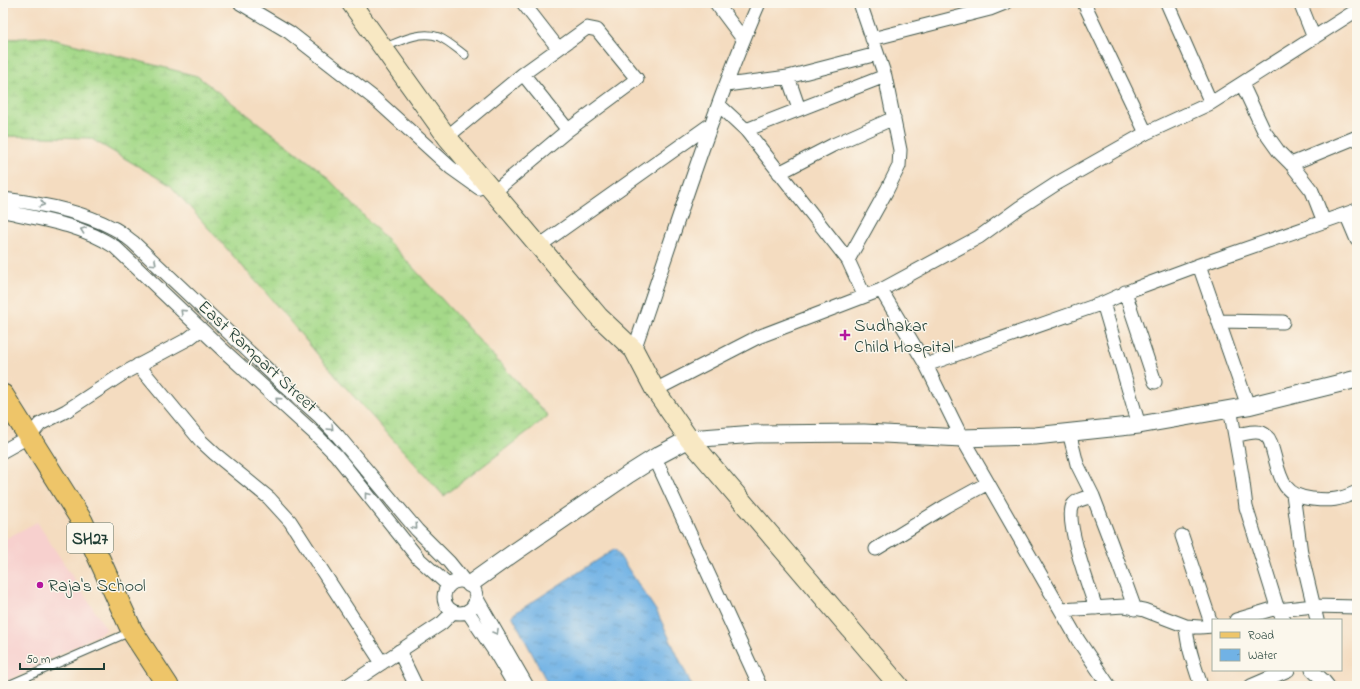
<svg xmlns="http://www.w3.org/2000/svg" width="1360" height="689" font-family="'Indie Flower',sans-serif">
<defs>
<pattern id="wetland-marsh" width="20" height="14" patternUnits="userSpaceOnUse"><rect width="20" height="14" fill="#a5d989"/><path d="M1 5h8M5 5V1M11 12h8M15 12V8" fill="none" stroke="#8ebb77"/></pattern>
<pattern id="water-ripples" width="26" height="14" patternUnits="userSpaceOnUse"><rect width="26" height="14" fill="#71b2e5"/><path d="M2 4q2-2 4 0t4 0M15 11q2-2 4 0t4 0" fill="none" stroke="#5c92ba"/></pattern>
</defs>
<rect width="100%" height="100%" fill="#fbf7ec"/>
<filter id="ink" filterUnits="userSpaceOnUse"><feTurbulence type="fractalNoise" baseFrequency=".025" numOctaves="2"/><feDisplacementMap in="SourceGraphic" scale="8" xChannelSelector="R" yChannelSelector="G"/><feConvolveMatrix kernelMatrix="1 2 1 2 8 2 1 2 1" color-interpolation-filters="sRGB"/></filter>
<filter id="wash" filterUnits="userSpaceOnUse"><feTurbulence type="fractalNoise" baseFrequency=".012" numOctaves="4" result="noise"/><feDisplacementMap in="SourceGraphic" scale="16" xChannelSelector="R" yChannelSelector="G"/><feGaussianBlur stdDeviation="0.9" result="paint"/><feColorMatrix in="noise" values="0 0 0 0 0 0 0 0 0 0 0 0 0 0 0 0 0 1.4 0 .05"/><feComposite in="paint" operator="in"/></filter>
<g filter="url(#wash)">
<rect width="100%" height="100%" fill="#f4dcc0"/>
<path fill="#f7d0ce" d="M37,522L107,630L3,683V540Z"/>
<path fill="url(#wetland-marsh)" stroke="#628b5e" d="M45,37L197,76L321,171L407,261L548,416L444,496L339,380L267,294L170,185L90,138L3,136V39Z"/>
<path fill="url(#water-ripples)" stroke="#48788c" d="M615,549L657,612L692,686H549L512,615Z"/>
</g>
<g filter="url(#ink)">
<g fill="none" stroke-linecap="round" stroke-linejoin="round">
<g stroke="#3f5549" stroke-width="9">
<path id="service" d="M383,48C400,41 421,30 439,37C448,41 457,49 465,55
M6,686L130,632"/>
</g>
<g stroke="#3f5549" stroke-width="15">
<path id="minor" d="M240,3L289,32L375,99L451,168L479,188L487,182
M523,3L558,48
M716,3L743,39
M1084,3L1146,133
M1167,3L1211,103
M1300,3L1314,38
M872,39L990,9L1005,3
M523,74L568,130
M788,77L799,109
M1242,84L1264,131L1279,152L1291,164L1312,191L1324,222
M726,85L788,77L877,54
M719,105L746,130L848,260L864,295
M746,130L885,76
M447,137L523,74L587,28L597,30L637,79L568,130L494,192
M1291,164L1357,137
M779,173L833,145L894,118
M3,199C38,203 81,211 113,228C120,231 126,237 133,242L284,385L320,417L338,436L417,530L449,562L465,582
M3,211C41,219 82,225 115,247L222,349L314,433L336,455L418,558L449,586
M1346,214L1357,240
M539,246L711,124
M848,260L887,190L899,166L900,150L885,76L860,3
M1199,265L1248,406
M881,290L926,365L962,438L988,483L1078,640L1109,686
M1125,292L1155,382
M1103,303L1139,425
M1218,321L1283,322
M634,350C674,234 710,116 759,3
M138,365L201,441L215,454L269,498L290,521L382,663
M926,365L1103,303L1134,289L1199,265L1357,210
M655,390L758,337L881,290L979,237L1019,208L1056,184L1146,133L1211,103L1357,10
M1230,408L1242,475L1246,507L1278,610L1284,620
M1069,432L1077,464L1093,496L1111,543L1135,609
M1235,436C1243,434 1254,430 1262,433C1269,436 1271,442 1272,448C1280,474 1280,496 1312,499C1331,501 1339,500 1357,492
M3,451L30,436L40,424L66,411L124,373L188,339L201,329
M655,458L760,686
M1293,494L1301,553L1317,620
M1093,496C1086,498 1077,499 1073,505C1064,521 1090,590 1096,608
M1182,536L1212,626
M876,549L946,506L988,483
M444 597a16 16 0 1 1 32 0a16 16 0 1 1-32 0Z
M477,599L527,686
M1061,610L1124,606L1144,610L1186,626L1200,627L1213,626
M468,612L495,652L515,686
M1236,620L1273,609L1278,610L1314,606L1357,607
M1186,626C1187,647 1195,666 1201,686
M399,651L416,686
M1312,670L1324,681L1328,686
M347,686L442,623L453,612
M1251,686L1288,670"/>
</g>
<g stroke="#3f5549" stroke-width="19">
<path id="tertiary" d="M470,584L512,554L629,474L659,455L689,439L755,434L864,433L962,438L1035,436L1139,425L1248,406L1357,379"/>
</g>
<g stroke="#3f5549" stroke-width="21">
<path id="secondary" d="M351,3L447,137L599,317L634,350L655,390L689,439L899,686"/>
</g>
<g stroke="#3f5549" stroke-width="23">
<path id="primary" d="M3,395L82,521L132,631L168,686"/>
</g>
<use href="#service" stroke="#fff" stroke-width="7"/>
<use href="#minor" stroke="#fff" stroke-width="13"/>
<use href="#tertiary" stroke="#fff" stroke-width="17"/>
<use href="#secondary" stroke="#f8e8c3" stroke-width="19"/>
<use href="#primary" stroke="#eec569" stroke-width="21"/>
</g>
<defs><path id="oneway-chevron" d="M-2-3.5L2.5 0L-2 3.5" fill="none" stroke-width="1.6" stroke-linecap="round" stroke-linejoin="round"/></defs>
<g stroke="#8f9e9a">
<use href="#oneway-chevron" transform="translate(42 204) rotate(15)"/>
<use href="#oneway-chevron" transform="translate(83 230) rotate(-160)"/>
<use href="#oneway-chevron" transform="translate(154 263) rotate(43)"/>
<use href="#oneway-chevron" transform="translate(183 312) rotate(-136)"/>
<use href="#oneway-chevron" transform="translate(278 400) rotate(-138)"/>
<use href="#oneway-chevron" transform="translate(331 428) rotate(46)"/>
<use href="#oneway-chevron" transform="translate(367 495) rotate(-128)"/>
<use href="#oneway-chevron" transform="translate(415 527) rotate(48)"/>
<use href="#oneway-chevron" transform="translate(496 632) rotate(60)"/>
</g>
</g>
<g fill="#b5179e" stroke="#fbf7ec" stroke-width="1.5">
<path d="M843 329h4v4h4v4h-4v4h-4v-4h-4v-4h4z"/>
<circle cx="40" cy="585" r="4"/>
</g>
<g text-anchor="middle" stroke-width="3" stroke-linejoin="round" paint-order="stroke">
<rect fill="#fbf7ec" stroke="#61756b" stroke-width="1" x="67" y="523" width="46" height="30" rx="3"/>
<g font-size="17" font-weight="bold" fill="#1f3d34">
<text x="90" y="544">SH27</text>
</g>
<g font-size="18" fill="#1f3d34" stroke="#fbf7ec" text-anchor="start">
<text x="854" y="331">Sudhakar<tspan x="854" dy="21">Child Hospital</tspan></text>
<text x="48" y="591">Raja's School</text>
</g>
<g font-size="18" fill="#1f3d34" stroke="#fbf7ec">
<text transform="translate(258 356) rotate(43)" y="6">East Rampart Street</text>
</g>
</g>
<rect width="1360" height="689" fill="none" stroke="#fbf7ec" stroke-width="16"/>
<rect x="1212" y="619" width="130" height="52" fill="#fbf7ec" stroke="#a3ada2"/>
<rect x="1220" y="632" width="20" height="6" fill="#eec569" stroke="#a3ada2"/>
<text x="1248" y="639" font-size="12" fill="#1f3d34">Road</text>
<rect x="1220" y="649" width="20" height="12" fill="url(#water-ripples)" stroke="#a3ada2"/>
<text x="1248" y="659" font-size="12" fill="#1f3d34">Water</text>
<path d="M20 663v6h84v-6" fill="none" stroke="#1f3d34" stroke-width="2"/>
<text x="26" y="663" font-size="12" fill="#1f3d34" stroke="#fbf7ec" stroke-width="3" paint-order="stroke">50 m</text>
</svg>
